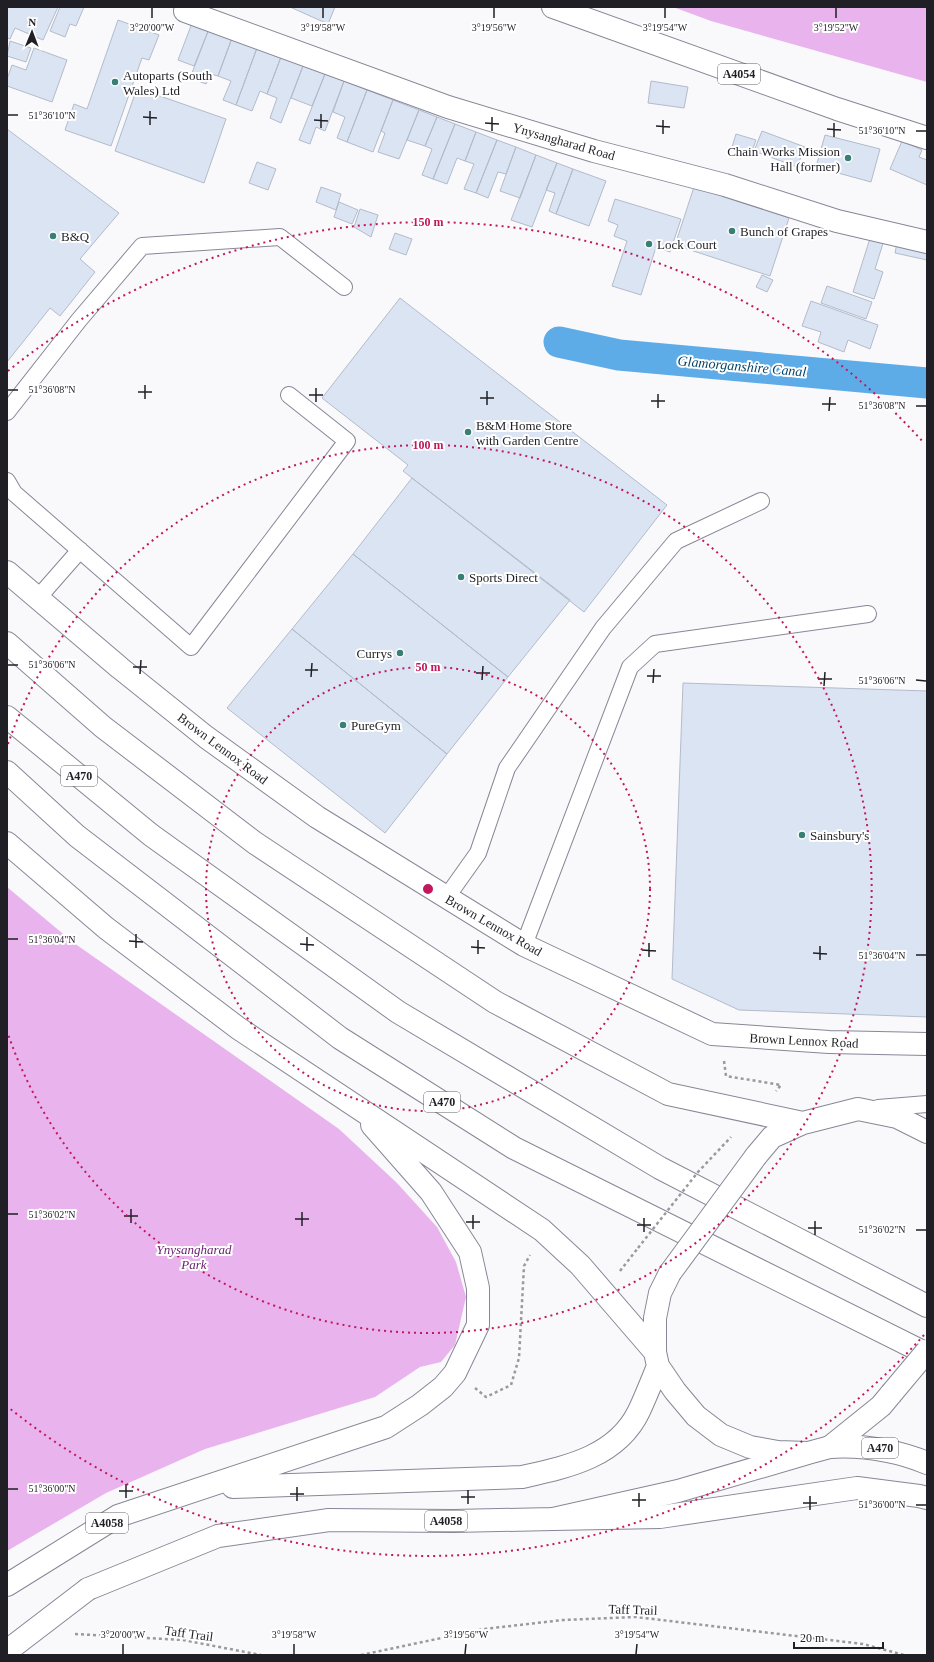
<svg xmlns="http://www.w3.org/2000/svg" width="934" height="1662" font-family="'Times New Roman',serif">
<rect width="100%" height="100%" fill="#f9f9fc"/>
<path fill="#e9b3ed" d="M673,7H927V82L711,21Z
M7,887L74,943L339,1129L397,1183L437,1227L456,1262L466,1297L455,1345L441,1362L420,1367L375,1397L205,1449L106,1493L7,1551Z"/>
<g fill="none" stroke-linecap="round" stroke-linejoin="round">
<path stroke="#5eace7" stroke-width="31" d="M559,342L619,355L927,383"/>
</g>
<path fill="#dbe4f3" stroke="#b3bbca" d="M7,7H58L43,40L15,28L10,39L7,38Z
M60,7H84L76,26L70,24L65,37L50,31Z
M290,7H335L328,24Z
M118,20L159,35L149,60L142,58L111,146L65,130L74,104L87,109Z
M192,23L209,29L194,66L178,60Z
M209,29L232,38L218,76L211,74L206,84L190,78Z
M232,38L257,48L236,105L223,100L231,81L218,76Z
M10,41L31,48L26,62L7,56Z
M34,48L67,60L52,102L7,86V79L12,65L26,70Z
M257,48L281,57L267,94L260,91L252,111L236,105Z
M281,57L303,66L281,123L270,118L277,98L267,94Z
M303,66L325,74L312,106L291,98Z
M325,74L344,81L325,131L316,127L310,144L299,140Z
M344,81L367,90L347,142L337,138L345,117L333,112Z
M651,81L688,87L684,108L648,103Z
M137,88L226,119L204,183L115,151Z
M367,90L393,100L373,152L347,142Z
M393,100L419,110L399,159L378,152L385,133L381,131Z
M419,110L437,117L425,146L407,140Z
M437,117L455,124L433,179L422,175L432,149L425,146Z
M455,124L476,132L465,161L457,158L447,184L433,179Z
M7,129L119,213L80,259L95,272L60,316L50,308L7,362Z
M762,131L805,147L797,167L754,151Z
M476,132L497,140L476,193L464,189L474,164L465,161Z
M736,134L756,140L751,154L732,147Z
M825,135L880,149L871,182L816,167Z
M497,140L516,147L506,174L498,172L488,198L476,193Z
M902,141L922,150L919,157L927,160V185L890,169Z
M516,147L536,155L520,198L500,191Z
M536,155L557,163L532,227L511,220Z
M257,162L276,169L268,190L249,183Z
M557,163L573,169L556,214L549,211L555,193L546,190Z
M573,169L606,181L589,226L556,214Z
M321,187L341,194L336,210L316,202Z
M694,187L789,218L770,276L675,245Z
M615,199L681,219L670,252L656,247L641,295L612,286L627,241L614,236L618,225L608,221Z
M339,202L358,210L352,224L334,217Z
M360,209L378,215L371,237L354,227Z
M872,232L885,237L875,269L883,272L874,299L853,292Z
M395,233L412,239L406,255L389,249Z
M898,238L927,245V260L895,253Z
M762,275L773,280L767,292L756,287Z
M827,286L872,302L866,319L821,303Z
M400,298L667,505L584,612L403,471L408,465L322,398Z
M811,301L878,325L870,349L848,340L844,352L818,342L821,332L802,326Z
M412,478L570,600L508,677L353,554Z
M353,554L508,677L447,754L292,629Z
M292,629L447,754L385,833L227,708Z
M683,683L927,691V1017L739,1010L672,979Z"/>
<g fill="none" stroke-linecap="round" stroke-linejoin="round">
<g stroke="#878797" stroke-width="18">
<path id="lane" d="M7,412L79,320L142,246L280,237L344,287
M7,481L14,493L191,647L347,441L289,395
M37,599L80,550
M446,898L478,853L507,768L603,628L676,541L761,501
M524,945L630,667L655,644L868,614
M878,1108L927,1104"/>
</g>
<g stroke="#878797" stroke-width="24">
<path id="street" d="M185,11L448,107L594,151L725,185L837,221L927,242
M7,572L120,668L206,737L317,817L524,945L712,1034L829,1042L927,1044"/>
</g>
<g stroke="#878797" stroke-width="24">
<path id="primary" d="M553,7L837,109L927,138
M7,643L103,727L255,843L495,1002L668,1094L803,1123
M7,843L106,928L238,1028L542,1230L580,1265L655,1352
M756,1156L772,1137L803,1123L858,1109L897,1117L927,1132
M670,1273L660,1293L655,1318V1352L658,1366L675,1391L696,1416L721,1435L750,1447L778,1452L808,1453L830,1447L881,1406L891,1394
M233,1487L522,1477C567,1467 617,1457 639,1411C646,1396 652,1381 658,1366
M7,1585L118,1516L386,1427L420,1405L443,1387L455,1373L478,1325V1288L470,1252L431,1192L372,1125
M88,1589L218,1536L329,1520L453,1521L553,1519L678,1491L808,1453"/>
</g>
<g stroke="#878797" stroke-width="24">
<path id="highway" d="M7,717L151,835L398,1012L660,1168L927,1306
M7,772L77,836L340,1038L514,1148L927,1354
M830,1447C865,1445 895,1450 927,1463
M553,1519L660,1517L857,1488L919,1496L927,1498"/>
</g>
<path stroke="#99999e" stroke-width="2.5" stroke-dasharray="3 3" stroke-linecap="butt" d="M724,1061L726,1076L781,1085L776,1091
M620,1271L638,1248
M475,1388L486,1397L511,1385L519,1358L524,1266L530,1255
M75,1634L183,1640L261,1655
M361,1655L484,1629L563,1620L636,1617L863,1644L904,1655"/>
<use href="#lane" stroke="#fff" stroke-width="16"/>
<use href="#street" stroke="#fff" stroke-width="22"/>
<use href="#primary" stroke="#fff" stroke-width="22"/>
<use href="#highway" stroke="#fff" stroke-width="22"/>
<g stroke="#878797" stroke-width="24" stroke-linecap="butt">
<path id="primary-bridge" d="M670,1273L756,1156
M891,1394L927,1351
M7,1651L88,1589"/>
</g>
<path stroke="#99999e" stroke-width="2.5" stroke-dasharray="3 3" stroke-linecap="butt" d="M638,1248L698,1172L731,1137"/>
<use href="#primary-bridge" stroke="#fff" stroke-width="22"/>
</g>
<path fill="none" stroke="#1f1f25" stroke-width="1.5" d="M152,18V8M323,18V8M494,18V8M665,18V8M836,18V8M8,115H18M143,117L157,118M314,120L328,121M485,123L499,124M150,125V111M656,126L670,127M321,128V114M827,129L841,130M492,131V117M916,131H926M663,134V120M834,137V123M8,390H18M138,392H152M309,395H323M480,398H494M145,399V385M651,401H665M316,402V388M822,404H836M487,405V391M916,406H926M658,408V394M829,411L830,397M8,665H18M133,667H147M305,670H318M476,673H490M140,674L141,660M647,676H661M311,677L312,663M818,679H832M482,680L483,666M916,680L926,681M653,683L654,669M824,686L825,672M8,939H18M129,941L143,942M300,944L314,945M471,947L485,948M136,948V934M642,950L656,951M307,951V937M813,953L827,954M478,954V940M916,955H926M649,957V943M820,960V946M8,1214H18M124,1216H138M295,1219H309M466,1222H480M131,1223V1209M637,1225H651M302,1226V1212M808,1228H822M473,1229V1215M916,1230H926M644,1232V1218M815,1235V1221M8,1489H18M119,1491H133M290,1494H304M461,1497H475M126,1498V1484M632,1500H646M297,1501V1487M803,1503H817M468,1504V1490M916,1505H926M639,1507V1493M810,1510V1496M123,1654V1644M294,1654V1644M465,1654L466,1644M636,1654L637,1644"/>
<g fill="none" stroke="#c2185b" stroke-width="2" stroke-dasharray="2 4">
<circle cx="428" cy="889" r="222"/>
<path d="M8 744A444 444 0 1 1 8 1034"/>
<path d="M924 1335A667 667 0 0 1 8 1407M8 371A667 667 0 0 1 924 443"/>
</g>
<g fill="#3a7f74" stroke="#fff" stroke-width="1.5">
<circle cx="115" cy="82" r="4"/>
<circle cx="848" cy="158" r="4"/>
<circle cx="732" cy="231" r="4"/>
<circle cx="53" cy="236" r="4"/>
<circle cx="649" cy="244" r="4"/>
<circle cx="468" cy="432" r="4"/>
<circle cx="461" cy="577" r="4"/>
<circle cx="400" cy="653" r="4"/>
<circle cx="343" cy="725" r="4"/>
<circle cx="802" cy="835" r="4"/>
</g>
<g text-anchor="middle" stroke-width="4" stroke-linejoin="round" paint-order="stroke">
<g fill="#fff" stroke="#626266" stroke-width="1">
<rect x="718" y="64" width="42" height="20" rx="3"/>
<rect x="61" y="766" width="36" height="20" rx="3"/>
<rect x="424" y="1092" width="36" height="20" rx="3"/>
<rect x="862" y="1438" width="36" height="20" rx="3"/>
<rect x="425" y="1511" width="42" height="20" rx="3"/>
<rect x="86" y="1513" width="42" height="20" rx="3"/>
</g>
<g font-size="12" font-weight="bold" fill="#1f1f25">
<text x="739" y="78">A4054</text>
<text x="79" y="780">A470</text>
<text x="442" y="1106">A470</text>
<text x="880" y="1452">A470</text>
<text x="446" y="1525">A4058</text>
<text x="107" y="1527">A4058</text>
</g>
<g font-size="13" fill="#1f1f25" stroke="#fff" text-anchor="start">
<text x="123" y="80">Autoparts (South<tspan x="123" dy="15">Wales) Ltd</tspan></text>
<text x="840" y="156" text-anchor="end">Chain Works Mission<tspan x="840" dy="15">Hall (former)</tspan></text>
<text x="740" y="236">Bunch of Grapes</text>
<text x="61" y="241">B&amp;Q</text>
<text x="657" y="249">Lock Court</text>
<text x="476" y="430">B&amp;M Home Store<tspan x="476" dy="15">with Garden Centre</tspan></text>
<text x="469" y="582">Sports Direct</text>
<text x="392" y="658" text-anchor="end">Currys</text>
<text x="351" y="730">PureGym</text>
<text x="810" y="840">Sainsbury's</text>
</g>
<g font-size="13" fill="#1f1f25" stroke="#fff">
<text transform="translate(564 141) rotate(16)" y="5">Ynysangharad Road</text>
<text transform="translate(223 748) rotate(37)" y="5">Brown Lennox Road</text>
<text transform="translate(494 925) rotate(30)" y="5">Brown Lennox Road</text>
<text transform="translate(804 1040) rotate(3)" y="5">Brown Lennox Road</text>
<text transform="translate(633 1609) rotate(2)" y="5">Taff Trail</text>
<text transform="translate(189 1633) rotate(8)" y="5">Taff Trail</text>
</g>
<g font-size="13" font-style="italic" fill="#661c6d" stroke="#fff">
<text x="194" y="1254">Ynysangharad<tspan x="194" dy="15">Park</tspan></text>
</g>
<g font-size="14" font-style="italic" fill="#05456b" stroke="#fff">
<text transform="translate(742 366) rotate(5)" y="5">Glamorganshire Canal</text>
</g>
</g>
<g font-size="10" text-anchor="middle" fill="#1f1f25" stroke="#fff" stroke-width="4" stroke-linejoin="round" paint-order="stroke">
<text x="152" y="31">3°20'00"W</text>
<text x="323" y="31">3°19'58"W</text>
<text x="494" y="31">3°19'56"W</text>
<text x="665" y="31">3°19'54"W</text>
<text x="836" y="31">3°19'52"W</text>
<text x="52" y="119">51°36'10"N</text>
<text x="882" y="134">51°36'10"N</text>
<text x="52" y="393">51°36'08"N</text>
<text x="882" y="409">51°36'08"N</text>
<text x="52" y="668">51°36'06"N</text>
<text x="882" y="684">51°36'06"N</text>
<text x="52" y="943">51°36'04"N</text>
<text x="882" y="959">51°36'04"N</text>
<text x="52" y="1218">51°36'02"N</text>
<text x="882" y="1233">51°36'02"N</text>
<text x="52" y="1492">51°36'00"N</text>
<text x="882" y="1508">51°36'00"N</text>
<text x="123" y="1638">3°20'00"W</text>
<text x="294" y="1638">3°19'58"W</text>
<text x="466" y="1638">3°19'56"W</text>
<text x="637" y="1638">3°19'54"W</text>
</g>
<circle cx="428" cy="889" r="6" fill="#c2185b" stroke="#fff" stroke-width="2"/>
<g font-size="12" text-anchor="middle" font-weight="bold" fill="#c2185b" stroke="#fff" stroke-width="4" stroke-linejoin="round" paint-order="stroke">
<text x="428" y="226">150 m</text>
<text x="428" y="449">100 m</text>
<text x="428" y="671">50 m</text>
</g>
<rect width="934" height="1662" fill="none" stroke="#1f1f25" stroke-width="16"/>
<g transform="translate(32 32) rotate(1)" stroke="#ffffff" stroke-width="3" paint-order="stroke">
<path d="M0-3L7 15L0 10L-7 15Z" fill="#1f1f25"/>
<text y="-6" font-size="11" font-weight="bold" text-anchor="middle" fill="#1f1f25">N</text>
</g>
<path d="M794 1642v6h89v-6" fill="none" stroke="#1f1f25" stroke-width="2"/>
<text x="800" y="1642" font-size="12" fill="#1f1f25" stroke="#ffffff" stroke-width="3" paint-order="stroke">20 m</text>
</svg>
